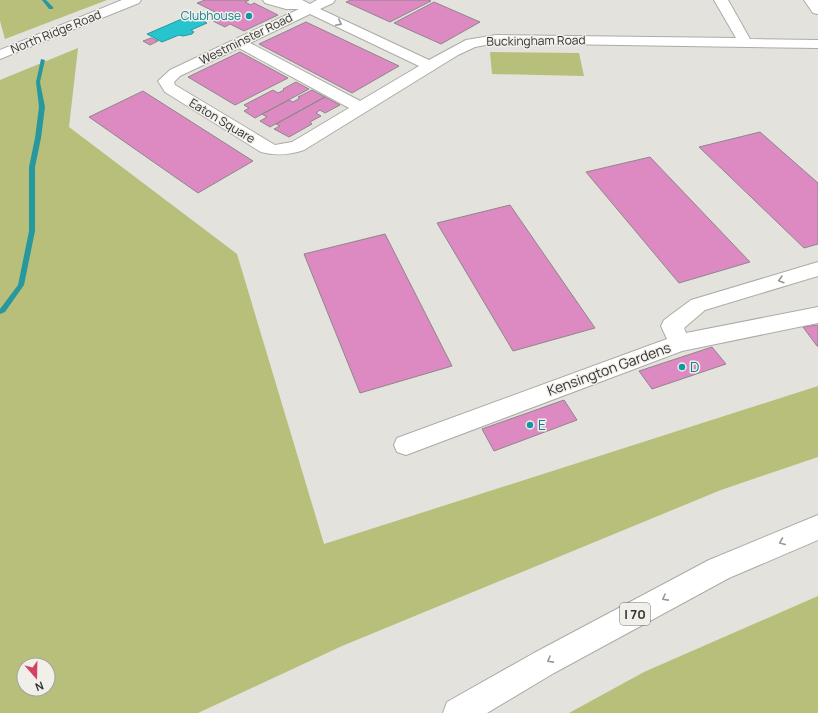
<svg xmlns="http://www.w3.org/2000/svg" width="818" height="713" font-family="Manrope,sans-serif">
<rect width="100%" height="100%" fill="#e4e2dc"/>
<path fill="#b7bf7a" fill-rule="evenodd" d="M0,0H107L5,39L0,21Z
M78,48L69,127L237,254L324,544L818,386V457L721,490L342,646L198,713H0V80ZM24,665H48V689H24Z
M490,52L579,53L584,76L492,74Z
M818,596V713H569L644,672Z"/>
<path fill="#25c4ce" stroke="#29989e" d="M191,15L207,23L191,30L194,32L192,34L183,36L179,35L162,42L147,34Z"/>
<g fill="none" stroke-linecap="round" stroke-linejoin="round">
<path fill="#29989e" fill-rule="evenodd" d="M42,0H46L53,7V9H49Z
M41,59L45,60L40,82L45,107L41,138L35,167V231L24,285L5,312L0,314V309L18,285L29,231V167L35,138L39,107L36,82Z"/>
</g>
<path fill="#dc8ac1" stroke="#8d878b" d="M205,0H249L245,2L251,5L254,3L278,15L244,31L230,24L225,27L213,21L223,16L197,3Z
M351,0H428L431,1L390,22L346,2Z
M434,2L480,22L441,44L394,23Z
M306,22L399,66L352,93L259,44Z
M151,38L158,41L150,45L143,41Z
M240,52L288,78L235,105L188,77Z
M296,82L309,89L255,118L244,111L249,108L244,105L273,90L278,93L284,90L283,89Z
M312,90L325,97L270,127L260,121L267,117L262,114L289,100L293,102L300,98L298,97Z
M143,91L253,161L198,193L89,117Z
M325,97L340,105L325,113L320,110L316,113L321,116L310,122L312,124L289,137L274,129L280,126L276,124Z
M760,132L818,183V244L804,248L699,147Z
M650,157L750,262L679,283L586,172Z
M510,205L595,328L513,351L437,223Z
M385,234L452,366L360,393L304,254Z
M818,325V346H817L803,327Z
M712,347L726,364L652,389L639,371Z
M564,400L577,420L494,451L482,429Z"/>
<g fill="none" stroke-linecap="round" stroke-linejoin="round">
<g stroke="#adaba6" stroke-width="2">
<path id="minor" d="M122,0H141L139,3L0,59V50Z
M263,0H302L310,4L317,0H335L333,3L320,9L429,60L466,40L496,35L736,38L714,0H728L750,39L818,40V48L496,43L475,47L458,55L304,150C289,155 276,156 261,152L165,92L158,81L170,70L299,9H286L265,3ZM310,14L419,66L360,101L250,43ZM239,48L349,108L292,142L275,145L175,85L174,82L180,76Z
M804,0H818V14L813,13Z
M818,262V276L705,310L684,328L686,333L818,307V323L682,351L406,455L397,452L394,445L397,438L667,339L661,326L664,320L691,300Z"/>
</g>
<g stroke="#adaba6" stroke-width="2">
<path id="highway" d="M818,515V540L729,578L554,673L487,713H443L447,702L534,653L709,560Z"/>
</g>
<use href="#minor" fill="#fff" fill-rule="evenodd"/>
<use href="#highway" fill="#fff" fill-rule="evenodd"/>
</g>
<defs><path id="oneway-chevron" d="M-2-3.5L2.5 0L-2 3.5" fill="none" stroke-width="1.6" stroke-linecap="round" stroke-linejoin="round"/></defs>
<g stroke="#989897">
<use href="#oneway-chevron" transform="translate(339 23) rotate(26)"/>
<use href="#oneway-chevron" transform="translate(781 280) rotate(164)"/>
<use href="#oneway-chevron" transform="translate(782 542) rotate(157)"/>
<use href="#oneway-chevron" transform="translate(665 598) rotate(152)"/>
<use href="#oneway-chevron" transform="translate(550 660) rotate(152)"/>
</g>
<g fill="#0f9aa8" stroke="#f1efe9" stroke-width="1.5">
<circle cx="249" cy="16" r="4"/>
<circle cx="682" cy="367" r="4"/>
<circle cx="530" cy="425" r="4"/>
</g>
<g text-anchor="middle" stroke-width="3" stroke-linejoin="round" paint-order="stroke">
<g font-size="12" fill="#0d838f" stroke="#f1efe9" text-anchor="end">
<text x="241" y="20">Clubhouse</text>
</g>
<g font-size="12" fill="#31312f" stroke="#f1efe9">
<text transform="translate(56 32) rotate(-22)" y="4">North Ridge Road</text>
<text transform="translate(246 39) rotate(-26)" y="4">Westminster Road</text>
<text transform="translate(536 41) rotate(-1)" y="4">Buckingham Road</text>
<text transform="translate(222 121) rotate(31)" y="4">Eaton Square</text>
</g>
<rect fill="#f1efe9" stroke="#6b6a67" stroke-width="1" x="620" y="603" width="30" height="22" rx="3"/>
<g font-size="13" font-weight="bold" fill="#31312f">
<text x="635" y="619">I 70</text>
</g>
<g font-size="14" fill="#0d838f" stroke="#f1efe9" text-anchor="start">
<text x="690" y="372">D</text>
<text x="538" y="430">E</text>
</g>
<g font-size="14" fill="#31312f" stroke="#f1efe9">
<text transform="translate(609 369) rotate(-20)" y="5">Kensington Gardens</text>
</g>
</g>
<g transform="translate(36 677) rotate(160)"><circle r="19" fill="#f1efe9" stroke="#a4a39f"/>
<path d="M0-3L7 15L0 10L-7 15Z" fill="#d24263"/>
<text y="-6" font-size="11" font-weight="bold" text-anchor="middle" fill="#31312f">N</text>
</g>
</svg>
